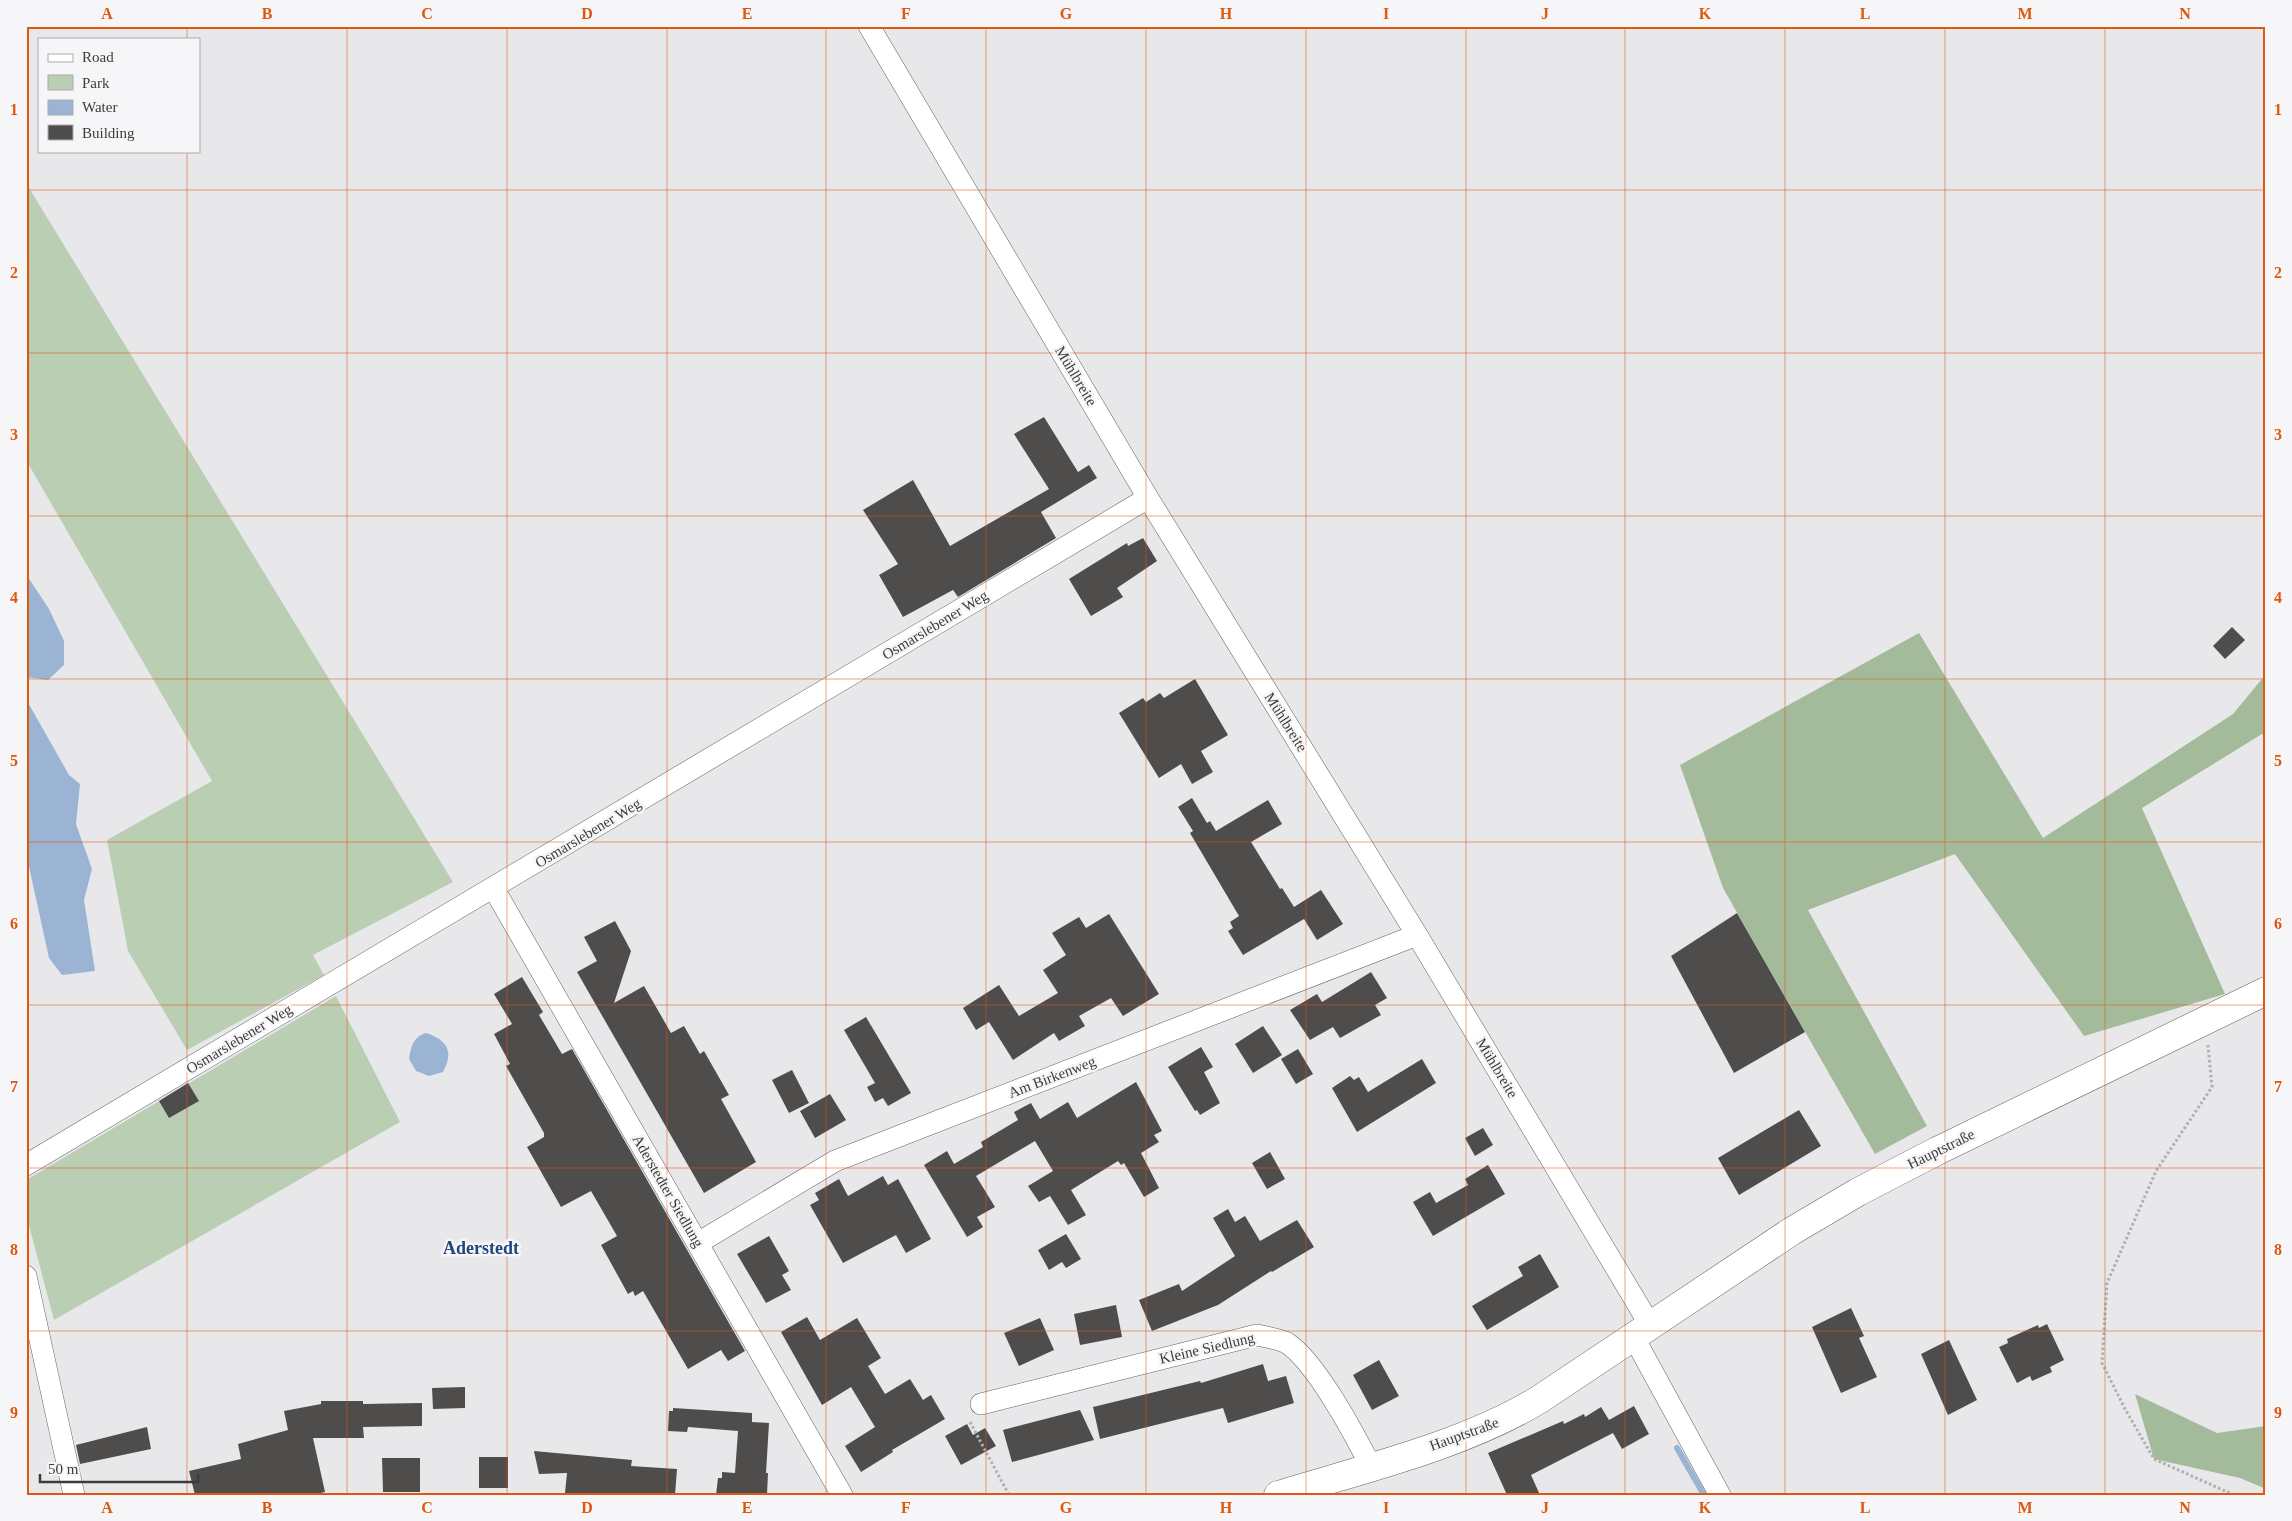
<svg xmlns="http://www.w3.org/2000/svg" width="2292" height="1521" font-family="'Times New Roman',serif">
<rect width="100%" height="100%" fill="#e8e8eb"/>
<path fill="#baceb4" d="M26,183L453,882L313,955L324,975L187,1050L128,951L107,840L212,781L26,460Z
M336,996L400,1122L54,1320L26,1214V1180Z"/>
<path fill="#a3bb9b" d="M1919,633L2043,838L2233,714L2266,674V739L2262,734L2142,808L2225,994L2084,1036L1955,854L1808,910L1927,1126L1875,1154L1723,888L1680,765Z
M2135,1394L2217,1433L2266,1426V1489L2240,1478L2154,1459Z"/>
<path fill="#9bb4d3" d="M26,574L49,609L64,641V665L48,680L26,677Z
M26,699L69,775L80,784L76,824L92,869L84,900L95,971L62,975L49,958L26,853Z
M426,1033C448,1040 454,1052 443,1072L429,1076L416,1071L409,1059C411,1047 413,1037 426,1033Z"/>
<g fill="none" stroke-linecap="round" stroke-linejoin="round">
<path stroke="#9bb4d3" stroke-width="6" d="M1677,1448L1704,1495"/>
</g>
<path fill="#4f4d4c" d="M1044,417L1078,472L1089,465L1097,478L1041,512L1056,538L958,597L953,590L903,617L879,575L898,564L863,510L913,480L950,546L1049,489L1014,434Z
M1143,538L1157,561L1117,588L1123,597L1091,616L1069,579L1127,543L1128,546Z
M2232,627L2245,640L2225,659L2213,646Z
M1195,679L1228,735L1201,751L1213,772L1192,784L1181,764L1159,778L1119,713L1143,698L1146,702L1160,693L1164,698Z
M1192,798L1207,823L1210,821L1216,831L1268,800L1282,824L1251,842L1280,889L1282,888L1294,907L1321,890L1343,924L1317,940L1304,919L1243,955L1228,931L1233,928L1230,922L1239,916L1190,833L1193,831L1178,807Z
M1737,913L1805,1032L1734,1073L1671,956Z
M1109,914L1159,994L1123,1016L1111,998L1079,1016L1085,1026L1059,1041L1054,1033L1013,1060L989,1022L976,1030L963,1008L999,985L1019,1016L1058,993L1043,970L1066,955L1052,933L1079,917L1086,928Z
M615,921L631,951L614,1003L644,986L671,1033L684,1026L700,1054L704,1051L729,1095L721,1099L756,1162L704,1193L577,972L597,961L584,937Z
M1371,972L1387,998L1375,1005L1381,1015L1340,1038L1333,1027L1310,1040L1290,1010L1317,994L1322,1002Z
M522,977L543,1012L539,1015L562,1054L572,1049L745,1351L728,1361L721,1350L688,1369L643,1291L635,1296L633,1291L628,1294L601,1245L617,1236L591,1191L561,1207L527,1147L544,1137V1133L506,1066L510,1064L494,1034L512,1024L494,994Z
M866,1017L911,1093L888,1106L883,1098L875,1102L867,1087L875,1083L844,1030Z
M1263,1026L1282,1055L1253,1073L1235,1044Z
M1201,1047L1213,1067L1204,1072L1220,1103L1200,1115L1197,1110L1195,1111L1168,1067Z
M1298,1049L1313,1074L1296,1084L1281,1059Z
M1422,1059L1436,1083L1357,1132L1332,1088L1350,1076L1354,1080L1359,1077L1368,1092Z
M792,1070L809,1103L789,1113L772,1080Z
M1136,1082L1162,1131L1154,1135L1159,1142L1141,1153L1159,1188L1144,1197L1124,1163L1121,1165L1118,1161L1071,1190L1086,1215L1068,1225L1050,1196L1039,1202L1028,1186L1053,1171L1035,1141L976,1176L995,1207L977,1217L983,1227L967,1237L924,1165L947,1151L954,1164L983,1147L981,1142L1018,1120L1014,1112L1031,1103L1040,1119L1068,1102L1077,1118Z
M188,1083L199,1101L169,1118L159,1101Z
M830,1094L846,1120L815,1138L800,1111Z
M1799,1110L1821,1146L1739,1195L1718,1158Z
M1483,1128L1493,1145L1475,1156L1465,1138Z
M1270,1152L1285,1179L1267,1189L1252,1163Z
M1488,1165L1505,1194L1433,1236L1413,1202L1430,1192L1436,1203L1468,1185L1465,1179Z
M883,1176L888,1185L898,1179L931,1239L906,1253L896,1235L843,1263L810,1205L819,1200L815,1193L839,1179L848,1196Z
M1228,1209L1235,1222L1245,1216L1260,1241L1297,1220L1314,1247L1272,1272L1271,1271L1218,1305L1152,1331L1139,1300L1179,1284L1182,1291L1235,1256L1213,1218Z
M1066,1234L1081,1259L1066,1268L1062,1262L1049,1270L1038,1250Z
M769,1236L789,1271L782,1275L791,1290L766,1303L737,1254Z
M1540,1254L1559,1287L1487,1330L1472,1306L1523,1276L1518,1267Z
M1116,1305L1122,1337L1080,1345L1074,1314Z
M1851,1308L1864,1336L1859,1338L1877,1377L1841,1393L1812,1327Z
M807,1317L820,1340L857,1318L881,1358L868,1366L885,1394L910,1379L923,1400L931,1395L945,1419L892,1450L893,1452L861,1472L845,1446L875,1427L851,1387L822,1405L781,1332Z
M1040,1318L1054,1350L1019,1366L1004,1333Z
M2047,1324L2064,1360L2050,1367L2052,1372L2032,1381L2030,1376L2017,1383L1999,1347L2008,1343L2007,1339L2038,1325L2039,1328Z
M1949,1340L1977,1400L1948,1415L1921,1354Z
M1379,1360L1399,1396L1372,1410L1353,1375Z
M1263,1364L1268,1381L1286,1376L1294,1403L1228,1423L1223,1408L1100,1439L1093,1407L1200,1381L1201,1383Z
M465,1387V1408L433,1409L432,1388Z
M321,1401H363V1404L422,1403V1426L363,1427L364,1438H313L325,1492L312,1495H195L189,1471L241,1459L238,1444L288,1430L284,1411L321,1404Z
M1634,1406L1649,1434L1622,1449L1613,1433L1531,1475L1540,1495H1507L1488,1453L1563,1421L1564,1424L1584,1414L1585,1417L1601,1407L1609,1420Z
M673,1408L752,1413V1422L769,1423L766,1473H768L767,1495H716L718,1478H722V1472L735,1473L738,1431L688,1427L687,1432L668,1431L669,1411H673Z
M1080,1410L1094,1440L1012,1462L1003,1430Z
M967,1424L973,1435L985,1428L996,1446L961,1465L945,1436Z
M147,1427L151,1449L80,1464L76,1445Z
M534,1451L632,1460L631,1466L677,1469L675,1495L565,1493L567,1473L539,1474Z
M479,1457H508V1488H479Z
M382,1458H420V1492H383Z"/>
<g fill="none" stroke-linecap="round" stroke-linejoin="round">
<g stroke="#636365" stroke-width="22">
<path id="minor" d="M869,26L1148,498L1417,935L1650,1325
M494,889L842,1495
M26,1165L1148,498
M698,1243L835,1161L1417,935
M26,1276L74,1495
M1633,1336L1720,1495
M981,1404L1257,1335C1266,1337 1279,1339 1287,1343C1316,1362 1355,1435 1371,1467"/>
</g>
<g stroke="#636365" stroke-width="29">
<path id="major" d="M1278,1495C1363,1469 1465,1445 1540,1399L1792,1231L1858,1192L1937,1151L2266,991"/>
</g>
<path stroke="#afafb1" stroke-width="3" stroke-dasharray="2.5 2.5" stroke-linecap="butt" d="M2208,1045L2212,1087L2156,1171L2107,1283L2102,1363L2125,1409L2154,1459L2234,1495
M970,1422L1009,1495"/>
<use href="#minor" stroke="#fff" stroke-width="21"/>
<use href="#major" stroke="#fff" stroke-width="28"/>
</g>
<path fill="none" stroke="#df580e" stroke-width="1" stroke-opacity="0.55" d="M187,26V39M347,26V1495M507,26V1495M667,26V1495M826,26V1495M986,26V1495M1146,26V1495M1306,26V1495M1466,26V1495M1625,26V1495M1785,26V1495M1945,26V1495M2105,26V1495M187,151V1495M26,190H2266M26,353H2266M26,516H2266M26,679H2266M26,842H2266M26,1005H2266M26,1168H2266M26,1331H2266"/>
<g text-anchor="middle" stroke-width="5" stroke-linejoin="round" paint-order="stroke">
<g font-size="15" fill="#3c3c3c" stroke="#f6f6f8">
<text transform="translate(1076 376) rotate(59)" y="5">Mühlbreite</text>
<text transform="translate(935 625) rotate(-31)" y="5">Osmarslebener Weg</text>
<text transform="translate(1286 722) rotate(58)" y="5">Mühlbreite</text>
<text transform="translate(588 833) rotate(-31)" y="5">Osmarslebener Weg</text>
<text transform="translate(239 1039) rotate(-31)" y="5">Osmarslebener Weg</text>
<text transform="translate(1497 1068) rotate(59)" y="5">Mühlbreite</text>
<text transform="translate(1052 1077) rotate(-21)" y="5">Am Birkenweg</text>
<text transform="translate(1941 1149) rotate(-26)" y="5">Hauptstraße</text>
<text transform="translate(668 1191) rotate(60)" y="5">Aderstedter Siedlung</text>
<text transform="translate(1207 1348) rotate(-13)" y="5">Kleine Siedlung</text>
<text transform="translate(1464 1434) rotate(-20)" y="5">Hauptstraße</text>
</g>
<g font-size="18" font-weight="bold" fill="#26457c" stroke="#f6f6f8">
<text x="481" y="1254">Aderstedt</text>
</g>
</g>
<rect width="2292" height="1521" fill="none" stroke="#f6f6f8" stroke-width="55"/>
<rect x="38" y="38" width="162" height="115" fill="#f6f6f8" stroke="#acacad"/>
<rect x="48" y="54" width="25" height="8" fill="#ffffff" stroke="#acacad"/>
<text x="82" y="62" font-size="15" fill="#3c3c3c">Road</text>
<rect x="48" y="75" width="25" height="15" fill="#baceb4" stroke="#acacad"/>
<text x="82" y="88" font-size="15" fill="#3c3c3c">Park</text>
<rect x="48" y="100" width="25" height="15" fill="#9bb4d3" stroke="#acacad"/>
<text x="82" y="112" font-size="15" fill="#3c3c3c">Water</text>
<rect x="48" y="125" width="25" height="15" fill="#4f4d4c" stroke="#acacad"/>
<text x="82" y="138" font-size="15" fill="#3c3c3c">Building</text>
<path d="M40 1474v8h158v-8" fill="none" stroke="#3c3c3c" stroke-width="2.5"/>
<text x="48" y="1474" font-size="15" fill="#3c3c3c" stroke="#f6f6f8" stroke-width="4" paint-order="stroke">50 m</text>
<rect x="28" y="28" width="2236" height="1466" fill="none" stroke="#df580e" stroke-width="2"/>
<g font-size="16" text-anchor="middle" font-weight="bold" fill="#df580e">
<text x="107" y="19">A</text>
<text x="267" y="19">B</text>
<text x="427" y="19">C</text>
<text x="587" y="19">D</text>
<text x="747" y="19">E</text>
<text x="906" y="19">F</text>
<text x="1066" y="19">G</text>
<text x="1226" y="19">H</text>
<text x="1386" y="19">I</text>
<text x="1545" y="19">J</text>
<text x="1705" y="19">K</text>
<text x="1865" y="19">L</text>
<text x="2025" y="19">M</text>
<text x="2185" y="19">N</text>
<text x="14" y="115">1</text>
<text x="2278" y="115">1</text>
<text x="14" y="278">2</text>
<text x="2278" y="278">2</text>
<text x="14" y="440">3</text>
<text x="2278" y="440">3</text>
<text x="14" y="603">4</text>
<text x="2278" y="603">4</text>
<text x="14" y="766">5</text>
<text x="2278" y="766">5</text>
<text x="14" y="929">6</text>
<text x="2278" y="929">6</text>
<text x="14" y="1092">7</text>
<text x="2278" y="1092">7</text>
<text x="14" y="1255">8</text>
<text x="2278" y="1255">8</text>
<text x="14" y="1418">9</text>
<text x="2278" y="1418">9</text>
<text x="107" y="1513">A</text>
<text x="267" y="1513">B</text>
<text x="427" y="1513">C</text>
<text x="587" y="1513">D</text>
<text x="747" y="1513">E</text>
<text x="906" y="1513">F</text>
<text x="1066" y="1513">G</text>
<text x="1226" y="1513">H</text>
<text x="1386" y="1513">I</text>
<text x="1545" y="1513">J</text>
<text x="1705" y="1513">K</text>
<text x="1865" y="1513">L</text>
<text x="2025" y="1513">M</text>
<text x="2185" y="1513">N</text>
</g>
</svg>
